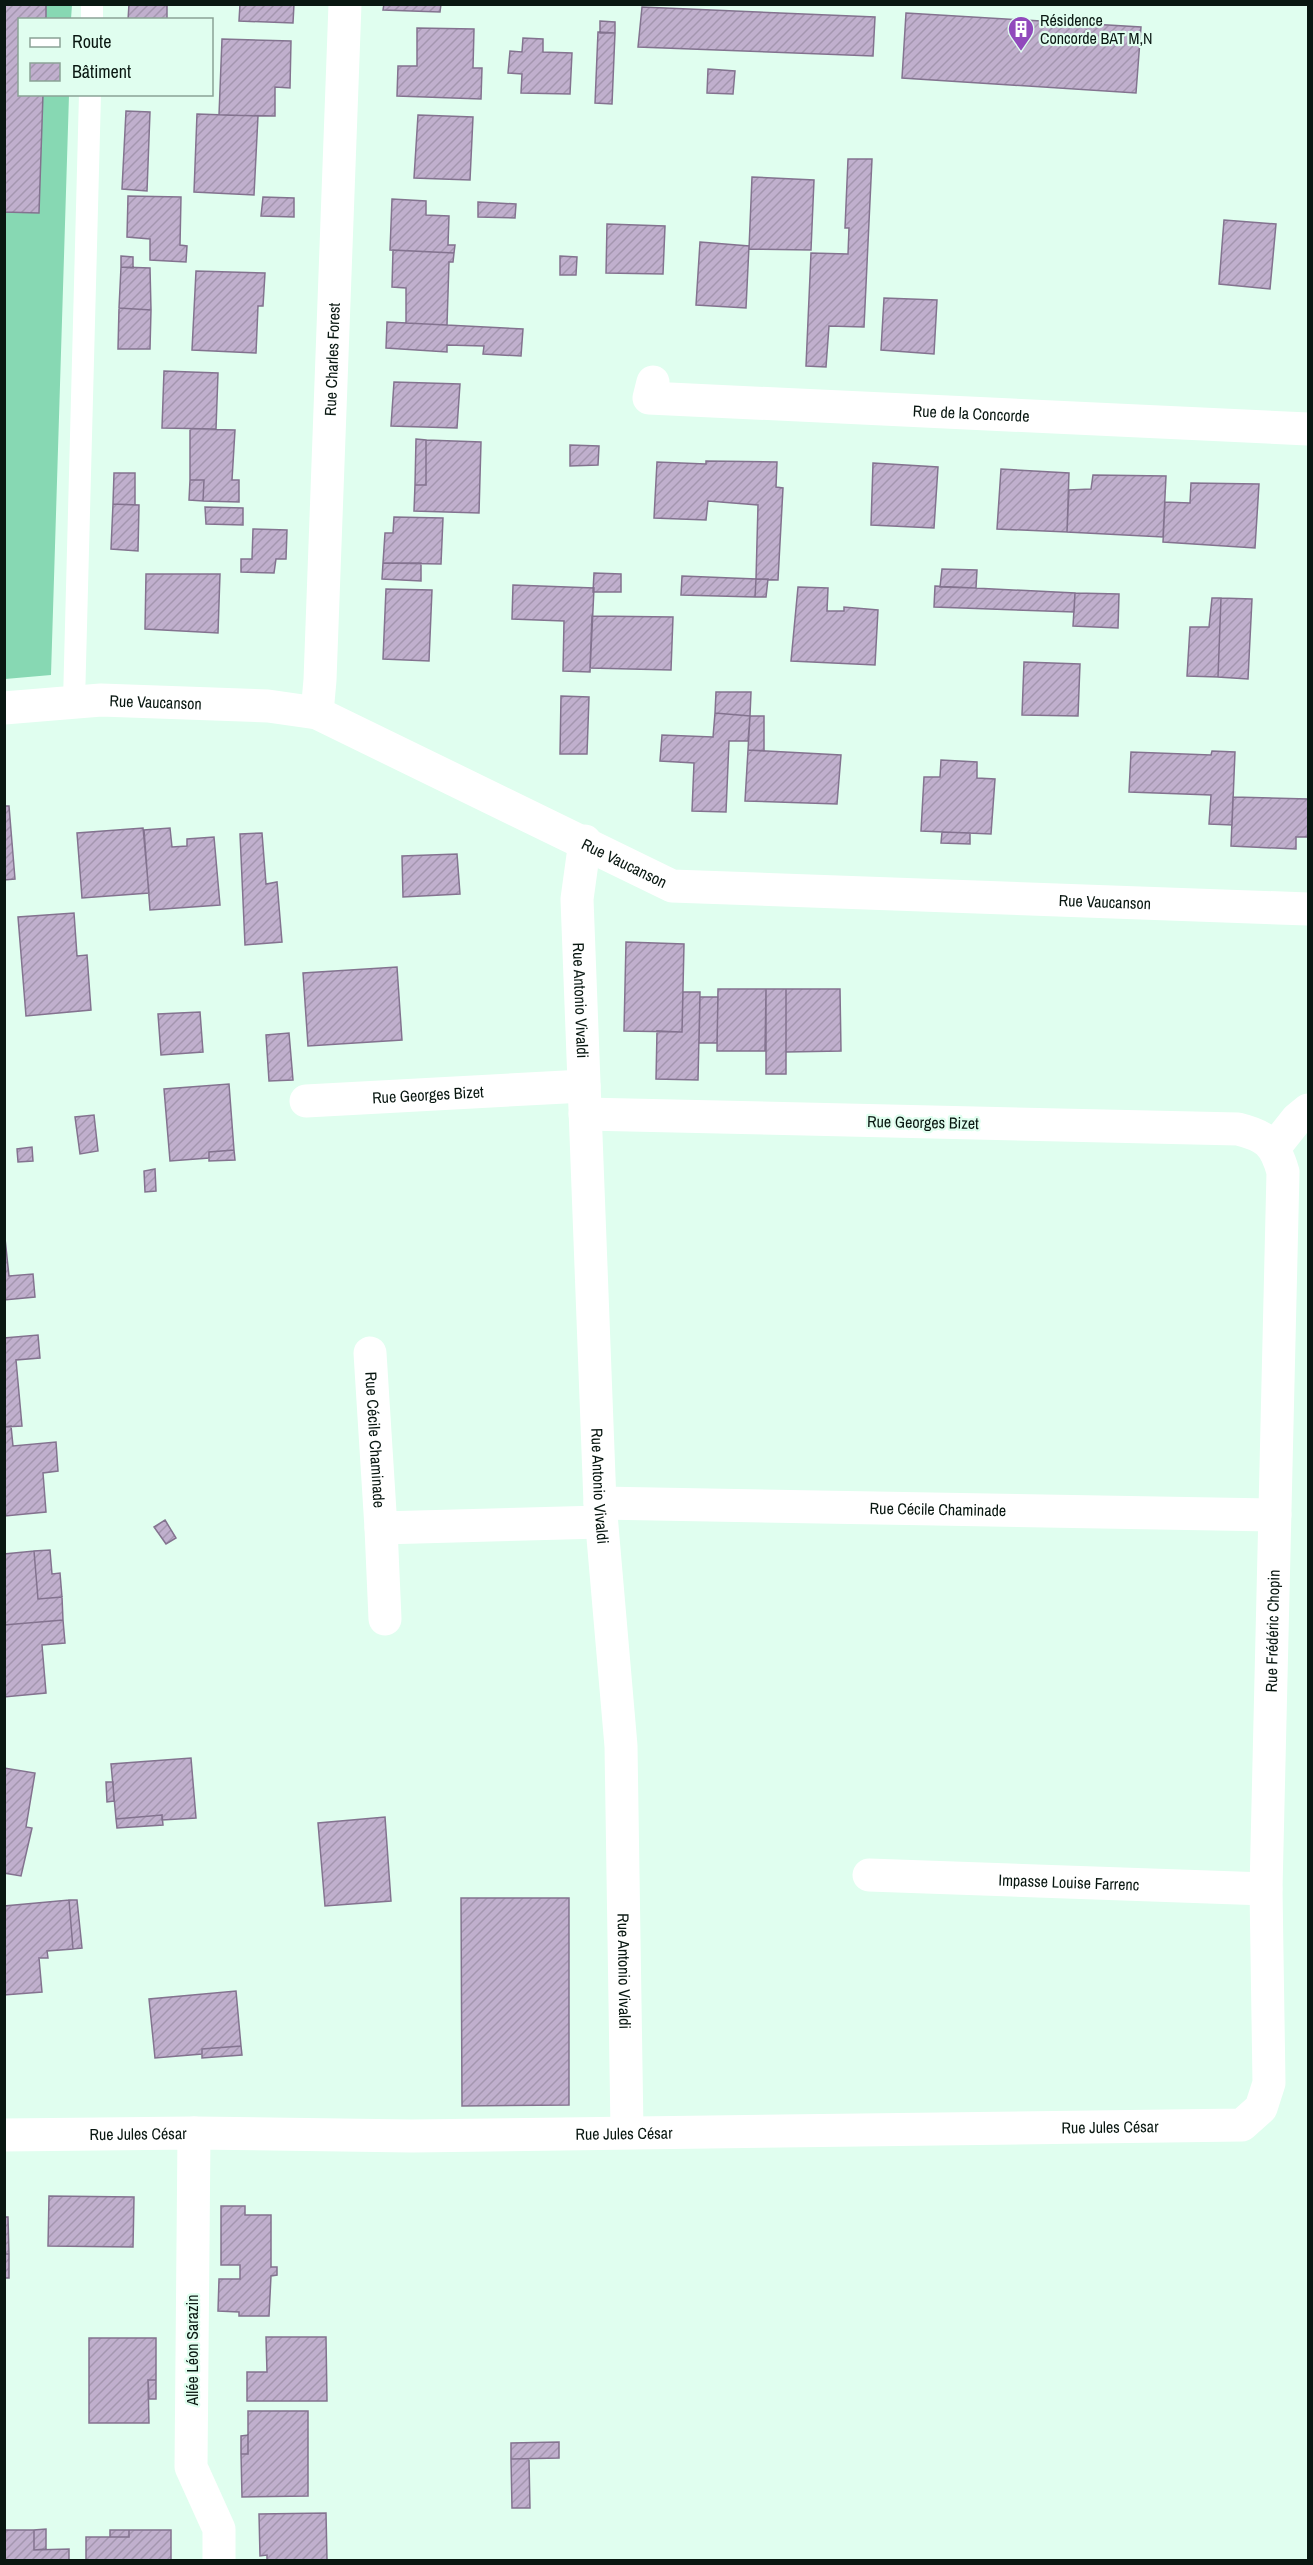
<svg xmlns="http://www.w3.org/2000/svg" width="1313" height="2565" font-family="'Archivo Narrow',sans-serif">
<defs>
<pattern id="building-hatch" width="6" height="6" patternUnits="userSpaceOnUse" patternTransform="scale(1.5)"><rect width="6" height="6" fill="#c0afcd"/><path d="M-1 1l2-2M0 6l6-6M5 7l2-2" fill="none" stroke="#a496af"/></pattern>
</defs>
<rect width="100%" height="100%" fill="#e0feef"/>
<path fill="#87d8b3" d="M5,5H72L71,19L20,20V94L69,95L51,675L5,679Z"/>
<path fill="url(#building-hatch)" stroke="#83738f" stroke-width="1.5" d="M4,4H46V20H20V94H43L39,213L4,212Z
M129,4H167V20H128Z
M240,4H294L293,23L239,21Z
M384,4H441L440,12L383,10Z
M642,7L875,17L873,56L638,47Z
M906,13L1141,27L1136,93L902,78Z
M600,21L615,22V33H600Z
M417,28L474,29L473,68H482L481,99L397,96L398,66H417Z
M598,32L615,33L612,104L595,103Z
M523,38L543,39V52L572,53L570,94L521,93L522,74L508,73L510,51L522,52Z
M222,39L291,41L290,88L275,87V116L219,115Z
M708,69L735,71L733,94L707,93Z
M126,111L150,112L147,191L122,189Z
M197,114L258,116L254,195L194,192Z
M418,115L473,117L470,180L414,178Z
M848,159H872L864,327L829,326L826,367L806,366L811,253L848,254L849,228H845Z
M752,177L814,180L811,250L749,249Z
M128,196L181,197L180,245L187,246L186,262L150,260V239L127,237Z
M263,197L294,198V217L261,216Z
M392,199L426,201V215L449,216L448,245H455L454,253L390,250Z
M478,202L516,204L515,218L478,217Z
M1224,220L1276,224L1270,289L1219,284Z
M607,224L665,226L663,274L606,273Z
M700,242L749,246L746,308L696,305Z
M393,250L454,253L453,262H449L447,325L406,323V288L392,287Z
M121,256L133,257V268L121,267Z
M560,256L577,257L576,275H560Z
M121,267L150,268L151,310L119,308Z
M196,271L265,273L263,306H258L256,353L192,350Z
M884,298L937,300L934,354L881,350Z
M119,308L151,310L150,349H118Z
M387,322L523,329L521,356L483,354L484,346L447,345V352L386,348Z
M164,371L218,373L216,429L162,428Z
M394,382L460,384L457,428L391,426Z
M190,429L235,430L232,480H239V502L203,501L204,480H190Z
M416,439L426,440V485H415Z
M426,440L481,442L479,513L414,511L415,485H426Z
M570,445L599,446L598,465L570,466Z
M706,461L777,462L776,487L783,488L778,580L756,579L758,505L708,501L706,520L654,518L657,462L706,464Z
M873,463L938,467L934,528L871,525Z
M1001,469L1069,473L1067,532L997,529Z
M114,473H135V505L113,504Z
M1093,475L1166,476L1163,537L1067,532L1069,490L1091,489Z
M190,480H204L203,501L189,500Z
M1191,483L1259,484L1255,548L1163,542L1165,502L1190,503Z
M113,504L139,505L138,551L111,549Z
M205,507L243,508V525L206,524Z
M394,517L443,518L441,564L383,563L385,533H393Z
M253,529L287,530L286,559H276L274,573L241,572V559H252Z
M383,563H421V581L382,579Z
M942,569L977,570L976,588L940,587Z
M594,573L621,574V592H593Z
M146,574H220L218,633L145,629Z
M682,576L756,579L755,597L681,595Z
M756,579H768L766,597H755Z
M513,585L594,588L590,672L563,671L564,621L512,619Z
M935,586L1075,593L1074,612L934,607Z
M798,587L828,588L827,611H844V607L878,610L875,665L791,661Z
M386,589L432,590L429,661L383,659Z
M1075,593L1119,594L1118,628L1073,626Z
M1212,598H1221L1218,677L1187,676L1190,627H1209Z
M1221,598L1252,599L1248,679L1218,677Z
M592,616L673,617L671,670L590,668Z
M1024,662L1080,664L1078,716L1022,715Z
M716,692H751L750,716L715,713Z
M561,696L589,697L587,754H560Z
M715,713L750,716L748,741H729L726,812L692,811L694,763L660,761L662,735L713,737Z
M750,716H764V751L748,750Z
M748,750L841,755L837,804L745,801Z
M1212,751L1235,752L1232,825L1209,824L1211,795L1129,792L1131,752L1211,755Z
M941,760L977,762V778L995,779L991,834L921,831L924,777H940Z
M1233,797L1308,799V837H1296V849L1231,846Z
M4,806H9L15,879L4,880Z
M143,828L149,893L82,898L77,833Z
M170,828L172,847L187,846V839L214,837L220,905L150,910L144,830Z
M942,832L970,833V844L941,843Z
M262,833L266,884L277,882L282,942L245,945L240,834Z
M457,854L460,894L403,897L402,856Z
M74,913L77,956L87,955L91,1010L26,1016L18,917Z
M626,942L684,944L682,1032L624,1031Z
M397,967L402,1040L308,1046L303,973Z
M718,989H766L765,1051H717Z
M766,989H786V1074H766Z
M786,989H840L841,1051L786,1052Z
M683,992H700L698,1080L656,1079L657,1031L682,1032Z
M700,997H718L717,1043H699Z
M200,1012L203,1052L161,1055L158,1014Z
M289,1033L293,1080L269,1081L266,1035Z
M229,1084L234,1150L209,1152V1158L170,1161L164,1089Z
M94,1115L98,1151L80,1154L75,1117Z
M32,1147L33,1161L18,1162L17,1149Z
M234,1150L235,1160L209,1161V1152Z
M155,1169L156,1191L145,1192L144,1171Z
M4,1229L9,1276L33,1274L35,1297L4,1300Z
M38,1335L40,1358L16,1360L22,1426L4,1427V1338Z
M11,1426L13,1446L56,1442L58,1471L43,1473L46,1512L5,1516L4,1427Z
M165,1520L176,1538L166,1544L154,1527Z
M50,1550L52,1574L60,1573L62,1597L38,1599L34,1551Z
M34,1551L38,1599L62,1597L63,1620L4,1625V1554Z
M63,1620L65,1643L42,1645L46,1693L4,1697V1625Z
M191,1758L196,1818L162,1820V1815L116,1819L111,1764Z
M4,1768L35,1773L26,1827L32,1828L21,1876L4,1873Z
M106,1782H113L114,1801L107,1802Z
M162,1815L163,1825L117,1828L116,1819Z
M385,1817L391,1901L325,1906L318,1823Z
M461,1898H569V2105L462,2106Z
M69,1900H77L82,1948L73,1949Z
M69,1900L73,1949L47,1951L48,1958H39L42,1992L4,1995V1906Z
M236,1991L241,2046L202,2049V2054L155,2058L149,1999Z
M241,2046L242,2055L202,2058V2049Z
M49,2196L134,2197L133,2247L48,2246Z
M221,2206H245V2215H271V2267H277V2275L271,2276L269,2316H239V2312L218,2311L219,2279H240V2265H221Z
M4,2217H8L9,2254H4Z
M4,2254H9V2278H4Z
M266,2337H326L327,2401H247V2372H267Z
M89,2338H156V2380H148L149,2423H89Z
M148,2380H156V2399H149Z
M248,2411H308V2496L242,2497L241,2454H248Z
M248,2435V2454H241V2436Z
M559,2442V2458L511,2459V2443Z
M511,2459H529L530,2508H512Z
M326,2513L327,2560H267V2555L260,2556L259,2514Z
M46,2529V2549L34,2550V2530Z
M5,2530H34V2550L69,2549V2560H5Z
M110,2530H129V2537H110Z
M129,2530H171V2560H86V2537H129Z"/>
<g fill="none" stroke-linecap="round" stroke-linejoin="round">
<path stroke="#fff" stroke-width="22" d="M92,20V4
M74,702L90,94"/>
<g stroke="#fff" stroke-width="33">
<path id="s1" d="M653,382L649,398L1308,429"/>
<path id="s2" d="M4,708L101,700L268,706L317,713L672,886L1308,909"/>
<path id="s3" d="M317,713L320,680L345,4"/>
<path id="s4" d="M585,841L577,899L600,1503L621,1746L627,2131"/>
<path id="s5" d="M306,1101L584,1086"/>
<path d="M1274,1148L1297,1119L1308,1110"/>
<path id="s6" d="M370,1353L381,1528L601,1522"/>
<path id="s7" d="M600,1503L1275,1515"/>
<path d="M381,1528L385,1619"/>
<path id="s8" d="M869,1875L1266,1889"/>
<path d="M194,2133L191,2467L219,2529V2560"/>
<path id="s9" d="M4,2135L194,2133L412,2136L1242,2125L1261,2108L1269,2083L1266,1889L1283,1172C1275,1143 1266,1136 1238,1129L585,1114"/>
</g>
</g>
<defs>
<g id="building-pin" transform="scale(1.35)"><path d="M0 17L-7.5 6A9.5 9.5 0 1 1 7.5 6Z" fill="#9149bc" stroke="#e0feef"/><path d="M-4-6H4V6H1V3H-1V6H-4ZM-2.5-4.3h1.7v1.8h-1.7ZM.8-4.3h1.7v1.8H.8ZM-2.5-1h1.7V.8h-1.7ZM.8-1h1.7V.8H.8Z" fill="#fff"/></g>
</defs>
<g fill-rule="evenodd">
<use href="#building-pin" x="1021" y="29"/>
</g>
<g text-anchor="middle" stroke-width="4.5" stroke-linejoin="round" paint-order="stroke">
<g font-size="16" fill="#091711" stroke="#e0feef" text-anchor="start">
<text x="1040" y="26">Résidence<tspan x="1040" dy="18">Concorde BAT M,N</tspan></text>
</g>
<g font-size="16" fill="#091711" stroke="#e0feef">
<text dy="6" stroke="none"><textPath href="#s3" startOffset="354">Rue Charles Forest</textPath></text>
<text dy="6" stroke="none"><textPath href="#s1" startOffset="339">Rue de la Concorde</textPath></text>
<text dy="6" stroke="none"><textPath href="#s2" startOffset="152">Rue Vaucanson</textPath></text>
<text dy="6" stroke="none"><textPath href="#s2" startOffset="656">Rue Vaucanson</textPath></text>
<text dy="6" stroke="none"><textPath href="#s2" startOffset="1142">Rue Vaucanson</textPath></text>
<text dy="6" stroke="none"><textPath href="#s4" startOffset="160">Rue Antonio Vivaldi</textPath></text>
<text dy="6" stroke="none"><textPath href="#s5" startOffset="122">Rue Georges Bizet</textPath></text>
<text transform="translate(923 1122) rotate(1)" y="6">Rue Georges Bizet</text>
<text dy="6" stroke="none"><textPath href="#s6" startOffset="87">Rue Cécile Chaminade</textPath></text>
<text dy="6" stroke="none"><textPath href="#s4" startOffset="646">Rue Antonio Vivaldi</textPath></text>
<text dy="6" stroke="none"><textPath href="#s7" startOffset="338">Rue Cécile Chaminade</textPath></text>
<text dy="6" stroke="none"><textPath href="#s9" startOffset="1742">Rue Frédéric Chopin</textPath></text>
<text dy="6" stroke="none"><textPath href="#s8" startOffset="200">Impasse Louise Farrenc</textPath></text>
<text dy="6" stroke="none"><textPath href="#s4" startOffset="1132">Rue Antonio Vivaldi</textPath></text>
<text dy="6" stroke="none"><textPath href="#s9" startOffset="1106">Rue Jules César</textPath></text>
<text dy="6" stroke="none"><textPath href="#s9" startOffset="620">Rue Jules César</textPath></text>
<text dy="6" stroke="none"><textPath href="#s9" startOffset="134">Rue Jules César</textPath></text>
<text transform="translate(192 2350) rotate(-90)" y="6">Allée Léon Sarazin</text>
</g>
</g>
<rect width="1313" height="2565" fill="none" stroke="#091711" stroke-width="12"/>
<rect x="18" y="18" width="195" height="78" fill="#e0feef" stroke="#8aa296" stroke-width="1.5"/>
<rect x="30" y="38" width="30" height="9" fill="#ffffff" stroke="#8aa296" stroke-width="1.5"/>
<text x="72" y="48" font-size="18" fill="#091711">Route</text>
<rect x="30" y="63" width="30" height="18" fill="url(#building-hatch)" stroke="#8aa296" stroke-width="1.5"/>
<text x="72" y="78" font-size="18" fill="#091711">Bâtiment</text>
</svg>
